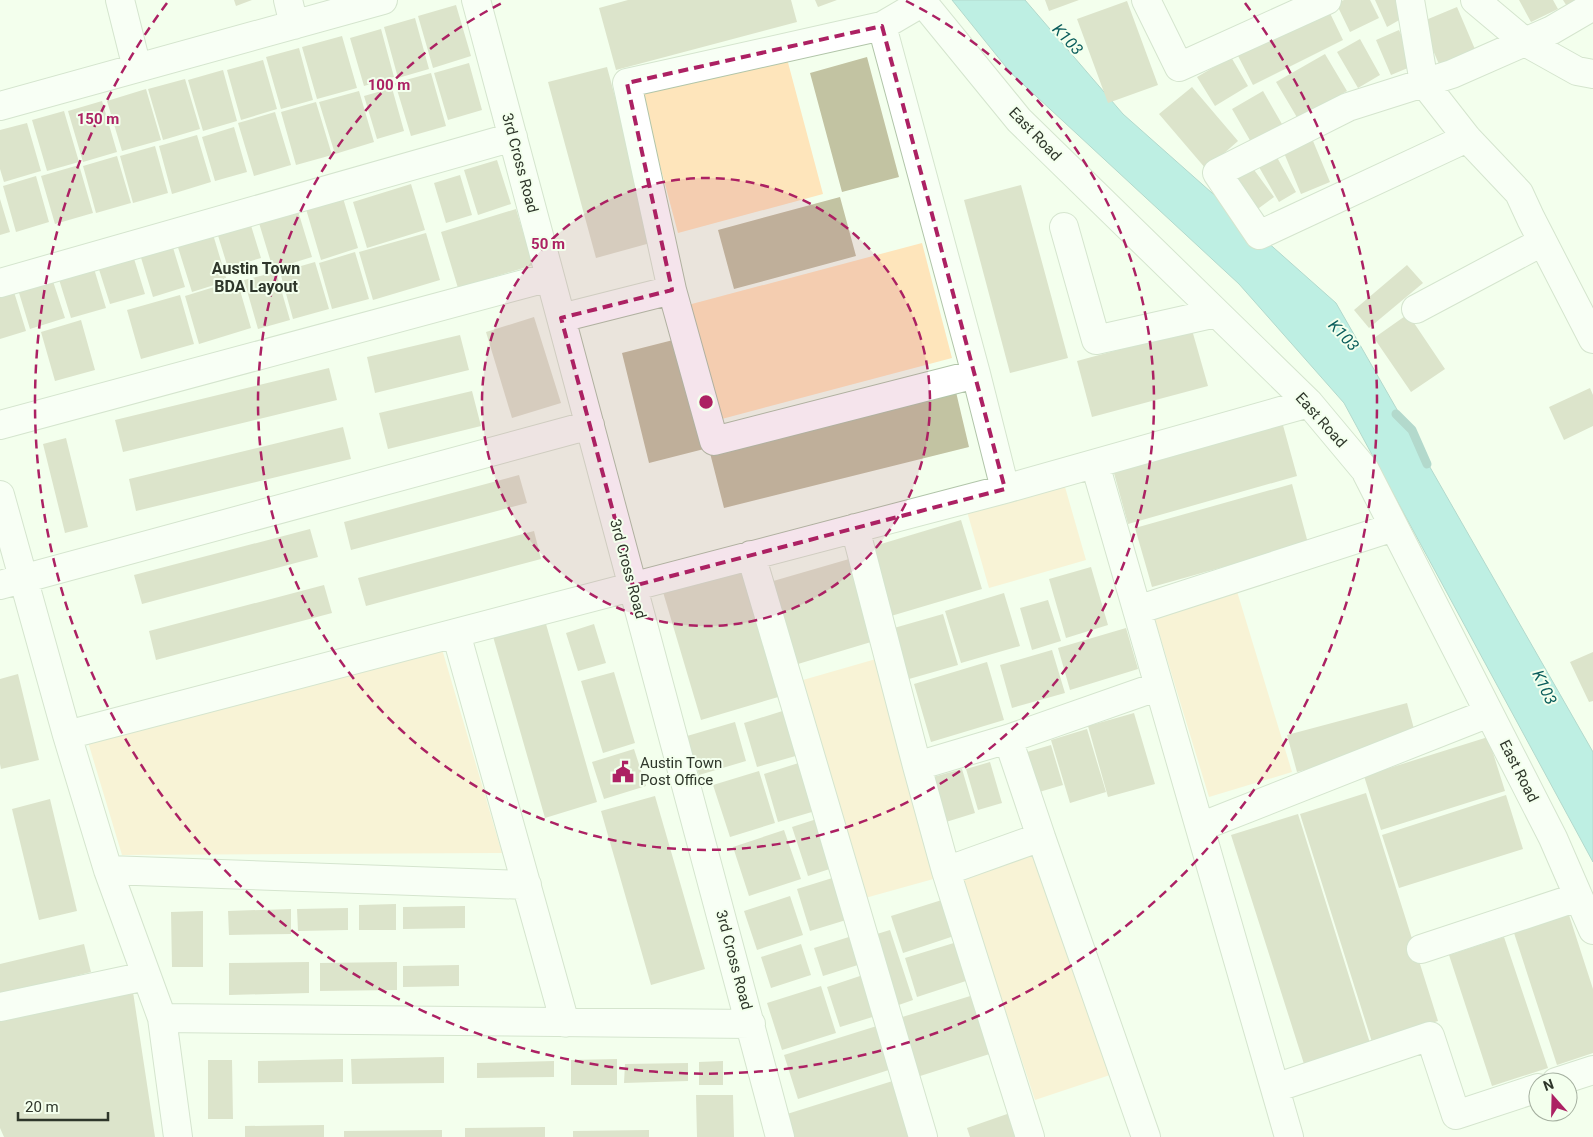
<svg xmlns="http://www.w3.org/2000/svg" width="1593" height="1137" font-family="Roboto,sans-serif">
<rect width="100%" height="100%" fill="#f3ffed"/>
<path fill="#fee5bb" d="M786,55L823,194L678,233L641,94Z
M922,243L952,358L718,420L688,305Z
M1063,480L1086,560L989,588L966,508Z
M1236,588L1292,772L1209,797L1153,613Z
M442,649L502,853L122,855L88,742Z
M876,659L937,878L858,900L796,682Z
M1041,847L1116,1073L1035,1100L960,874Z"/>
<path fill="#7edcd8" stroke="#66aaa4" d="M952,0H1025L1123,114L1336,303L1593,752V862L1344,403L1239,284L1010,72Z"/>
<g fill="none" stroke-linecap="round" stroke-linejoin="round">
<path stroke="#66aaa4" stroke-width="9" d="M1396,414L1412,430L1427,464"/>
</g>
<path fill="#c2c3a2" d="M234,0H252L236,6Z
M628,0H791L797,22L616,70L599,8Z
M815,0H837L818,7Z
M1045,0H1079L1049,11Z
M1344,0H1370L1379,18L1350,32L1336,3Z
M1375,0H1402L1408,15L1387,27Z
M1519,0H1553L1558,9L1531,22Z
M1563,0H1583L1568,8Z
M1127,1L1158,85L1108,103L1077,19Z
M456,5L471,56L433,68L418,16Z
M1327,7L1343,40L1253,85L1236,52Z
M1457,7L1477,54L1441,69L1421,22Z
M415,18L429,69L398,78L384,27Z
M381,29L394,77L364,86L350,38Z
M1399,30L1415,65L1391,75L1376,40Z
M342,36L357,88L317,99L302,47Z
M1360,39L1380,75L1358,88L1337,52Z
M299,48L313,100L281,109L266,57Z
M1325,54L1347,91L1298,119L1276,82Z
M867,57L899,177L842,192L810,73Z
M1231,57L1248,86L1215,106L1197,77Z
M263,60L277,109L241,120L227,70Z
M469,63L482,110L448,120L434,73Z
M607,67L654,242L596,258L548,82Z
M223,70L237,121L203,131L188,80Z
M431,73L446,126L411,136L395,83Z
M185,79L200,129L163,140L148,89Z
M1192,87L1238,141L1206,169L1159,114Z
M392,88L404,131L377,139L364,96Z
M146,89L161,140L122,151L107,101Z
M359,91L374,142L335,154L319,102Z
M1263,91L1286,131L1255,149L1232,109Z
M102,101L117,152L83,162L68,111Z
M316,102L332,155L296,165L281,112Z
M64,111L79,162L47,171L32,120Z
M275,112L291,165L254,176L238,123Z
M27,123L41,171L4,182L0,169V130Z
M234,127L247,172L215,181L202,137Z
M197,135L211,182L172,194L159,146Z
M1311,136L1330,182L1301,194L1282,148Z
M155,146L168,193L133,203L120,156Z
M1273,150L1296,192L1279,202L1255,160Z
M117,156L131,203L96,213L83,166Z
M497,160L511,204L478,215L464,170Z
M1249,163L1274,197L1255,211L1230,177Z
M79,165L93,213L55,224L41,176Z
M460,175L472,215L446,223L434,183Z
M36,176L49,222L16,232L3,186Z
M411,184L425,230L367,248L353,202Z
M1021,185L1068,358L1010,373L964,200Z
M840,197L856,256L734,289L718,230Z
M343,198L358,248L321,260L306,209Z
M0,199L10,232L0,235Z
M516,209L533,265L458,288L441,232Z
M298,211L312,257L273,269L259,223Z
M249,219L261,258L228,268L216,229Z
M212,231L227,281L192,292L176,241Z
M426,233L440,280L373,300L359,252Z
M171,241L185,287L153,297L139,251Z
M131,249L145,294L110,304L96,260Z
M355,252L369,299L332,309L319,263Z
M92,262L106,308L71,318L57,273Z
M315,262L329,309L293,319L280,272Z
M1407,265L1423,283L1369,328L1354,310Z
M50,272L65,318L30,329L16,283Z
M276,272L290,320L258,329L244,280Z
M237,280L251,328L199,344L185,296Z
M11,282L26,331L0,339V286Z
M180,295L194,344L141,359L127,310Z
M1408,314L1445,369L1411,392L1374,338Z
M534,317L561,403L512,418L486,332Z
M81,320L95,370L55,381L41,332Z
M1192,330L1208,386L1092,417L1077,361Z
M460,335L469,370L375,393L367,357Z
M681,338L708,448L649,463L622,353Z
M329,368L337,400L123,452L115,420Z
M1590,388L1593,395V426L1564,440L1549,407Z
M472,391L481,426L388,449L379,413Z
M956,392L969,447L724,508L710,453Z
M1281,418L1297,476L1128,524L1112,466Z
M343,427L351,459L136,511L129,479Z
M66,438L88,527L65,533L43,444Z
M519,475L527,503L351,550L344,522Z
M1292,484L1308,543L1152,587L1135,528Z
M961,520L982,589L891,616L871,547Z
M310,529L318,557L142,604L134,575Z
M534,531L541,559L366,606L358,578Z
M856,557L881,639L788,667L763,584Z
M747,567L785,695L701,720L663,592Z
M1091,567L1108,625L1066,638L1049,579Z
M324,585L332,613L156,660L149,631Z
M1004,593L1020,646L961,663L945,611Z
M1048,600L1061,641L1032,650L1020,608Z
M943,614L958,665L909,679L894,628Z
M544,617L597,802L545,818L492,633Z
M594,624L606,663L578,671L566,633Z
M1126,628L1138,669L1070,690L1058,648Z
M1052,650L1065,693L1012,708L1000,665Z
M1593,652V701L1589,702L1570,662Z
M987,662L1004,720L931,742L914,684Z
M614,672L635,743L603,753L581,681Z
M18,674L39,760L1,769L0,764V679Z
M1407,703L1417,740L1297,772L1287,735Z
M792,708L806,753L757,767L744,723Z
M1134,713L1155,784L1108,797L1088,726Z
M735,722L746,761L699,775L687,736Z
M1087,729L1106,792L1070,803L1051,740Z
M1488,737L1505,791L1381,830L1364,776Z
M1051,745L1063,785L1029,795L1017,755Z
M634,749L646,786L604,799L592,762Z
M808,760L822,809L778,822L764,774Z
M990,762L1002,803L978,810L966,769Z
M962,769L975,813L946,822L933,777Z
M759,771L775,823L730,837L713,785Z
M1366,793L1438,1021L1372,1042L1300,814Z
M1506,795L1523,849L1399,888L1382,835Z
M655,796L705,969L651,985L601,811Z
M50,799L77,911L39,920L12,809Z
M1298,814L1370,1043L1304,1064L1231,835Z
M826,816L842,865L808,876L792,827Z
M784,830L801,879L749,896L733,847Z
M842,875L856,917L810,931L797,889Z
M790,896L803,935L757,950L744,911Z
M945,899L957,935L903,953L891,916Z
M396,904V930H359V905Z
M465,906V928L403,929V907Z
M348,908V930L298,931L297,909Z
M291,909V934L229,935L228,911Z
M203,911V967H172L171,912Z
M1569,915L1593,989V1053L1557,1065L1514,933Z
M890,930L913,1000L890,1008L867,937Z
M852,936L861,964L823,976L814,948Z
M1504,937L1548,1068L1492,1086L1449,955Z
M957,942L969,980L917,997L905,958Z
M84,944L91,972L0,995V964Z
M801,944L811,975L771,988L761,957Z
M309,962V993L229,995V963Z
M397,962V990L320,991V963Z
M459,965V986L403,987V966Z
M866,974L879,1015L840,1027L827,987Z
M821,986L836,1033L782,1050L767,1003Z
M133,992L155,1137H4L0,1128V1016Z
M980,993L999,1051L917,1077L899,1018Z
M880,1025L895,1068L798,1099L784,1055Z
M444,1057V1083L352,1084L351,1059Z
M343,1059V1082L258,1083V1061Z
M617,1059V1085H571V1060Z
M208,1060H232L233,1119H208Z
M554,1061V1077L477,1078V1063Z
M723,1061V1085H699V1062Z
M688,1063V1081L624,1083L625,1064Z
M899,1079L917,1137H794L787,1114Z
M696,1095H733L734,1137H697Z
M1010,1113L1019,1137H970L967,1128Z
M324,1125V1137H245V1126Z
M545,1127V1137H465V1128Z
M442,1130V1137H344V1131Z
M649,1130V1137H573V1131Z"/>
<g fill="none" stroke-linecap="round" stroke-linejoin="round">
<g stroke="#b1c5a9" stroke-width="30">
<path id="minor" d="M120,0L137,68
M288,0L294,25
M476,0L780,1137
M921,0L1019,120L1309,403L1365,470L1553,838L1593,930
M1146,0L1179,67L1327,0
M1410,0L1424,83L1467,138L1519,193L1531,219L1593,339
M1475,0L1525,42L1577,71L1593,74
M923,2L882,26L976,374L1005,489
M0,106L383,0
M1467,138L1259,235L1217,173L1348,107L1452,74L1552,30L1593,6
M1064,227L1096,340L1216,313
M0,283L513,137
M672,290L627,83L882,26
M1416,309L1542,242
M561,318L672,290L714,441L976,374
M0,425L550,277
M1095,464L1289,1137
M0,495L67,735L108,870L162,1018L178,1137
M855,528L917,766L946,871L1030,1137
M751,555L923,1137
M0,585L590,425
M1137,610L1394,527
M456,633L565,1023
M67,735L1005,489L1309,403
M1008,739L1041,837
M917,766L1008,739L1159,686
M1200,827L1489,713
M108,870L527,885
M946,871L1041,837L1146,1137
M1421,949L1578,897
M0,1007L146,976
M162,1018L751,1024
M1556,1082L1593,1070
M1275,1088L1430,1036L1456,1115L1538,1088"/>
</g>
<use href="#minor" stroke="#fff" stroke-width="28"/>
</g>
<path d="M0 0H1593V1137H0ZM882,26L1005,489L633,586L561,318L672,290L627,83Z" fill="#f3ffed" fill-opacity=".55" fill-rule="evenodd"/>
<path fill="none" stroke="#ac2163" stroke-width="4" stroke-dasharray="10 6" stroke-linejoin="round" d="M882,26L1005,489L633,586L561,318L672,290L627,83Z"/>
<circle cx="706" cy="402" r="224" fill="#ac2163" fill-opacity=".12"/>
<g fill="none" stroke="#ac2163" stroke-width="2.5" stroke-dasharray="9 6">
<circle cx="706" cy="402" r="224"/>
<path d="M906 1A448 448 0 1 1 506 1"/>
<path d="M1245 3A671 671 0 1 1 167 3"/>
</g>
<defs>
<g id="civic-bare" transform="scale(1.725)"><path d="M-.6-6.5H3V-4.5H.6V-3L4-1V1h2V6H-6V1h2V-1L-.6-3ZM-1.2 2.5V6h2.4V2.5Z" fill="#ac2163" stroke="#f3ffed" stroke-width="2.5" paint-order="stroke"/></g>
</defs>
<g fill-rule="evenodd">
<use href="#civic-bare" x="623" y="772"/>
</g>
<g text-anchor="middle" stroke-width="4" stroke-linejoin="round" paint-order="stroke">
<g font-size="15" fill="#2e362a" stroke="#f3ffed">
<text transform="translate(1035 134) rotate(46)" y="5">East Road</text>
<text transform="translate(520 163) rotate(75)" y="5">3rd Cross Road</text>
<text transform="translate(1321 420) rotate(48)" y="5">East Road</text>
<text transform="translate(628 569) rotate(75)" y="5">3rd Cross Road</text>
<text transform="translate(1519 771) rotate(63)" y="5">East Road</text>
<text transform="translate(734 960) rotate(75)" y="5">3rd Cross Road</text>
</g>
<g font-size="15" fill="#2e362a" stroke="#f3ffed" text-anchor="start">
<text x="640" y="768">Austin Town<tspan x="640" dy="17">Post Office</tspan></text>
</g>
<g font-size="16" font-style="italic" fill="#095d5b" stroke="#f3ffed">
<text transform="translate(1068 39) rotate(47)" y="6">K103</text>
<text transform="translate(1344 335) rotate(47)" y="6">K103</text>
<text transform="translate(1545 687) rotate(65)" y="6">K103</text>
</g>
<g font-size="16" font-weight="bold" fill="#2e362a" stroke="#f3ffed">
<text x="256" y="274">Austin Town<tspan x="256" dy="18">BDA Layout</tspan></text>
</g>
</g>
<circle cx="706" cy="402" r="8" fill="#ac2163" stroke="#f3ffed" stroke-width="2.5"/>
<g font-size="15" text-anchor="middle" font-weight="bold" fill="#ac2163" stroke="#f3ffed" stroke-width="4" stroke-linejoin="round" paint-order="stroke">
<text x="389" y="90">100 m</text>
<text x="98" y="124">150 m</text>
<text x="548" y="249">50 m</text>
</g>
<g transform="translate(1553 1097) rotate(340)"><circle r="24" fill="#f3ffed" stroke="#a4af9f"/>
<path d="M0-4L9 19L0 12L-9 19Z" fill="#ac2163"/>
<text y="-8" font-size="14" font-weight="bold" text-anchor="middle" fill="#2e362a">N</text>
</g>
<path d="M18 1112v8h90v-8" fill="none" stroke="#2e362a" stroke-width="2.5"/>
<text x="25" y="1112" font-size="15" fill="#2e362a" stroke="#f3ffed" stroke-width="4" paint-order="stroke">20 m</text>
</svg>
